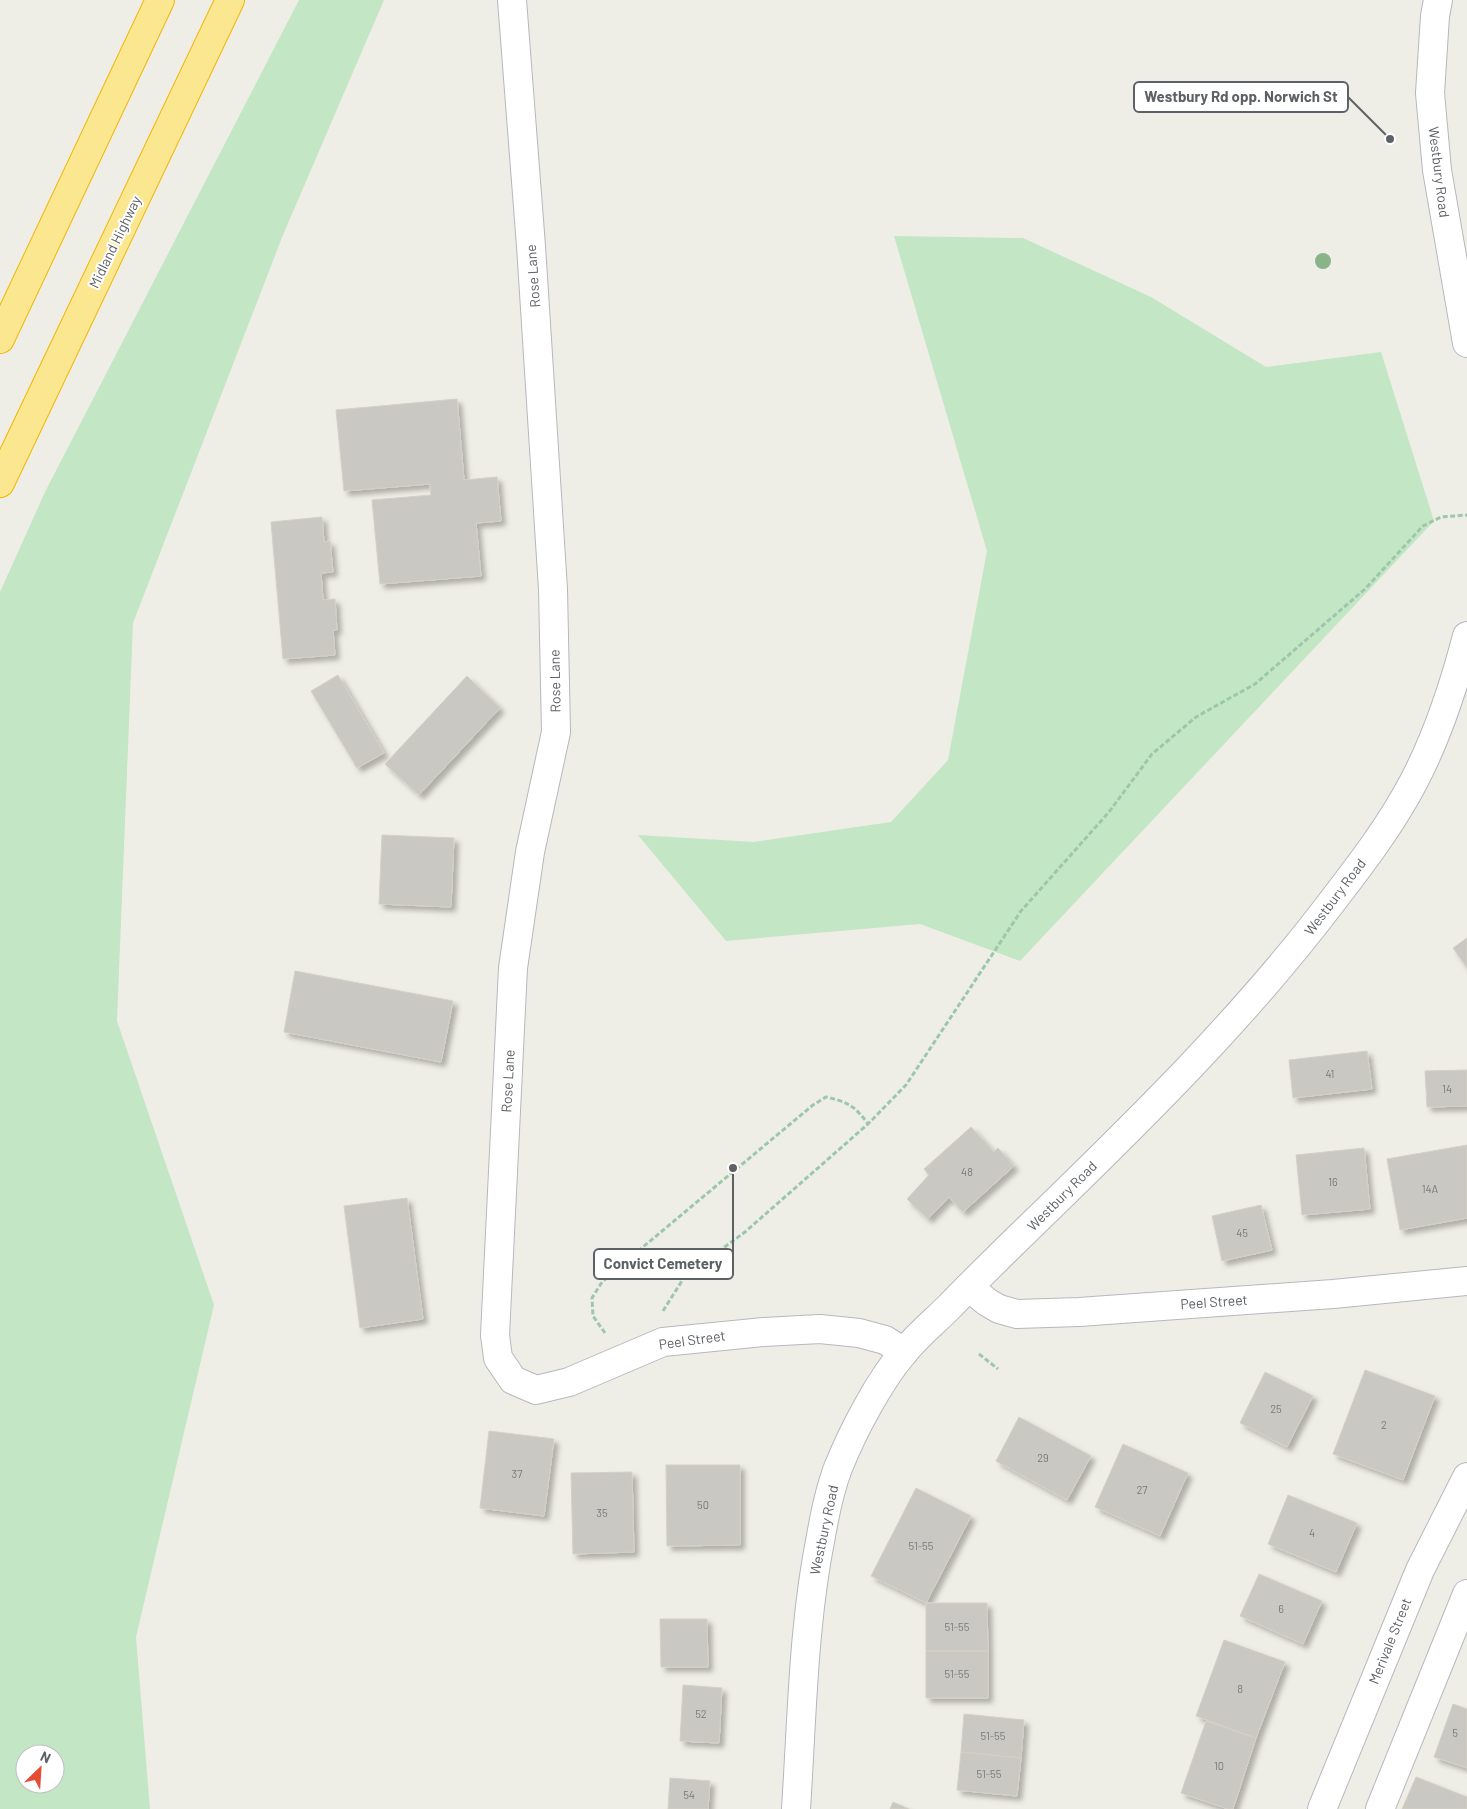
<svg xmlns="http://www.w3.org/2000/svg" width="1467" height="1809" font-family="Barlow,sans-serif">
<defs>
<filter id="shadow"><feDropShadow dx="4.5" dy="4.5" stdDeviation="2.5" flood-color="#0004"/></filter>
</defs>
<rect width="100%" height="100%" fill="#efeee6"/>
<path fill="#c3e6c5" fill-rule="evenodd" d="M299,0H384L283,235L133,623L117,1021L214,1305L136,1637L150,1809H0V592L45,492ZM25,1754H55V1784H25Z
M894,236L1023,238L1151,297L1266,367L1381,352L1434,521L1020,961L920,924L726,941L638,835L754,842L891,822L948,760L987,551Z"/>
<path fill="#cac8c3" stroke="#d4d0c4" filter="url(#shadow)" d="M457,399L464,480L497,477L501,521L476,523L481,576L380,584L372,500L431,495L430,484L344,491L336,410Z
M322,517L324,542L330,541L333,572L321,573L323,600L335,599L337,630H333L335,655L283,659L271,522Z
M338,675L384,753L357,768L311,691Z
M467,676L500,708L419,795L385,764Z
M382,835L454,838L451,907L379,904Z
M1467,938V968L1453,948Z
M295,971L453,1001L441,1062L284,1032Z
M1367,1051L1372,1089L1293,1098L1289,1060Z
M1467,1070V1106L1427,1107L1425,1071Z
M971,1127L994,1152L998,1148L1014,1166L963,1212L949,1197L928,1219L907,1199L929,1175L924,1169Z
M1467,1145V1218L1400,1230L1387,1159Z
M1364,1148L1370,1209L1302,1215L1296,1155Z
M407,1198L423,1319L360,1328L344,1206Z
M1261,1205L1272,1250L1222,1261L1212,1216Z
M1365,1370L1435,1396L1403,1480L1333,1454Z
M1265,1372L1313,1396L1287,1447L1240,1423Z
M1019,1417L1091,1456L1067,1500L996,1461Z
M489,1431L554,1439L544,1516L480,1508Z
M1123,1444L1188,1473L1160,1536L1095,1507Z
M666,1465H740V1545L667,1546Z
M632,1472L634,1552L573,1554L571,1473Z
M916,1488L971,1516L926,1603L871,1576Z
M1288,1495L1357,1523L1336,1572L1268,1544Z
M1259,1574L1322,1601L1303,1644L1240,1616Z
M926,1603H987L988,1651H926Z
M660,1619H707L708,1667H661Z
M1224,1640L1285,1662L1256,1738L1196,1716Z
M926,1651H988V1698H926Z
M683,1685L722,1688L719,1743L680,1741Z
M1453,1704L1467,1709V1768L1434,1757Z
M964,1714L1024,1720L1021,1758L961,1752Z
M1206,1721L1256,1738L1233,1809H1228L1181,1793Z
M961,1752L1021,1758L1017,1796L957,1790Z
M1416,1777L1467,1797V1809H1402Z
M670,1778L710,1781L708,1809H668Z
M893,1802L909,1809H890Z"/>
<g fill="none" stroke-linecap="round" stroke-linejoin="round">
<g stroke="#b6b8bc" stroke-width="30">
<path id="street" d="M512,0L531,246L553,589L556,732L530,852L513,968L495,1335L498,1358L513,1380L536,1390L569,1382L663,1342L764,1332L820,1329L859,1333L885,1340L904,1352
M969,1287L987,1302L999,1309L1017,1314L1079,1312L1333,1294L1467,1281
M1322,1809L1420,1570L1467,1477
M1380,1809L1467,1594"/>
</g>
<g stroke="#b4b8bd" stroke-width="30">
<path id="secondary" d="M1438,0L1435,16L1430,93L1437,170L1467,343
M796,1809C802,1718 803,1625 821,1536C825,1513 830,1489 838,1468C853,1431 879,1381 904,1352C917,1336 934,1322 949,1307C980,1275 1012,1244 1044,1213C1145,1115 1246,1015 1331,903C1361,864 1391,825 1414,781C1438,735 1454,686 1467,636"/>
</g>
<g stroke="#f2b603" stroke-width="30">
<path id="highway" d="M0,339L160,0
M0,483L230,0"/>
</g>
<path stroke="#9cc7ab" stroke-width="3" stroke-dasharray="5 2.5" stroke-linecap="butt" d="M663,1311L685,1276L745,1232L868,1124L906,1085L1021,911L1109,812L1152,754L1196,717L1255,684L1365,589L1423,526L1441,517L1467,515
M605,1333L593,1316L592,1298L602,1282L637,1252L813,1105L826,1097C848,1102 855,1106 868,1124
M979,1354L998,1369"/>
<use href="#street" stroke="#fff" stroke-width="28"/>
<use href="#secondary" stroke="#fff" stroke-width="28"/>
<use href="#highway" stroke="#fce791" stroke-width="28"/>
</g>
<circle fill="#89b48a" cx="1323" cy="261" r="8"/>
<g text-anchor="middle" stroke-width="4" stroke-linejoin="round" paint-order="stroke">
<g font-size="11" fill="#787b7d">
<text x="1330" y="1078">41</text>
<text x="1447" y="1093">14</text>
<text x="967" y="1176">48</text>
<text x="1333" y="1186">16</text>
<text x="1430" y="1193">14A</text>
<text x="1242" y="1237">45</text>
<text x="1276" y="1413">25</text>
<text x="1384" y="1429">2</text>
<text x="1043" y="1462">29</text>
<text x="517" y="1478">37</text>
<text x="1142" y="1494">27</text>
<text x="703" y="1509">50</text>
<text x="602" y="1517">35</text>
<text x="1312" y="1537">4</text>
<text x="921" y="1550">51-55</text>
<text x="1281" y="1613">6</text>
<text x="957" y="1631">51-55</text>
<text x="957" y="1678">51-55</text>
<text x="1240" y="1693">8</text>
<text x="701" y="1718">52</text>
<text x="1455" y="1737">5</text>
<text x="993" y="1740">51-55</text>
<text x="1219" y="1770">10</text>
<text x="989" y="1778">51-55</text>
<text x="689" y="1799">54</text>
</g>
<g font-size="14" fill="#5d6166" stroke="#fff">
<text transform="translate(1439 172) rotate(83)" y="5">Westbury Road</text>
<text transform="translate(115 242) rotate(-64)" y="5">Midland Highway</text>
<text transform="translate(533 276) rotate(-94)" y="5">Rose Lane</text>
<text transform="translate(555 681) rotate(-91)" y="5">Rose Lane</text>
<text transform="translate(1335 897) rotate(-53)" y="5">Westbury Road</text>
<text transform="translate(508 1081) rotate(-87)" y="5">Rose Lane</text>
<text transform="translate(1062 1196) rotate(-45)" y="5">Westbury Road</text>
<text transform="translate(1214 1302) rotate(-4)" y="5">Peel Street</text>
<text transform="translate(692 1340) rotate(-8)" y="5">Peel Street</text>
<text transform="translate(824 1530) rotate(-78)" y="5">Westbury Road</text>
<text transform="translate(1390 1641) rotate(-68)" y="5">Merivale Street</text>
</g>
</g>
<path fill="none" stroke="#5d6166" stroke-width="2" d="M1390 139L1348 97M733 1168L733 1264"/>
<g fill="#5d6166" stroke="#fff" stroke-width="2">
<circle cx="1390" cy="139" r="5"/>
<circle cx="733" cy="1168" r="5"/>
</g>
<g fill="#fff" stroke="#5d6166" stroke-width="2">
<rect x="1134" y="82" width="214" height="30" rx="5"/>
<rect x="594" y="1249" width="139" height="30" rx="5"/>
</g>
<g font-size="15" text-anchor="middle" font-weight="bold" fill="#5d6166">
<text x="1241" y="102">Westbury Rd opp. Norwich St</text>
<text x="663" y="1269">Convict Cemetery</text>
</g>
<g transform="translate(40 1769) rotate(25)"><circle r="24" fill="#ffffff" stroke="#bec0c2"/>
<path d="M0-4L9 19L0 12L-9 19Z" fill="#e74d34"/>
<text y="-8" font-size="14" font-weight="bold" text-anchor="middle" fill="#5d6166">N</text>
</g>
</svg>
